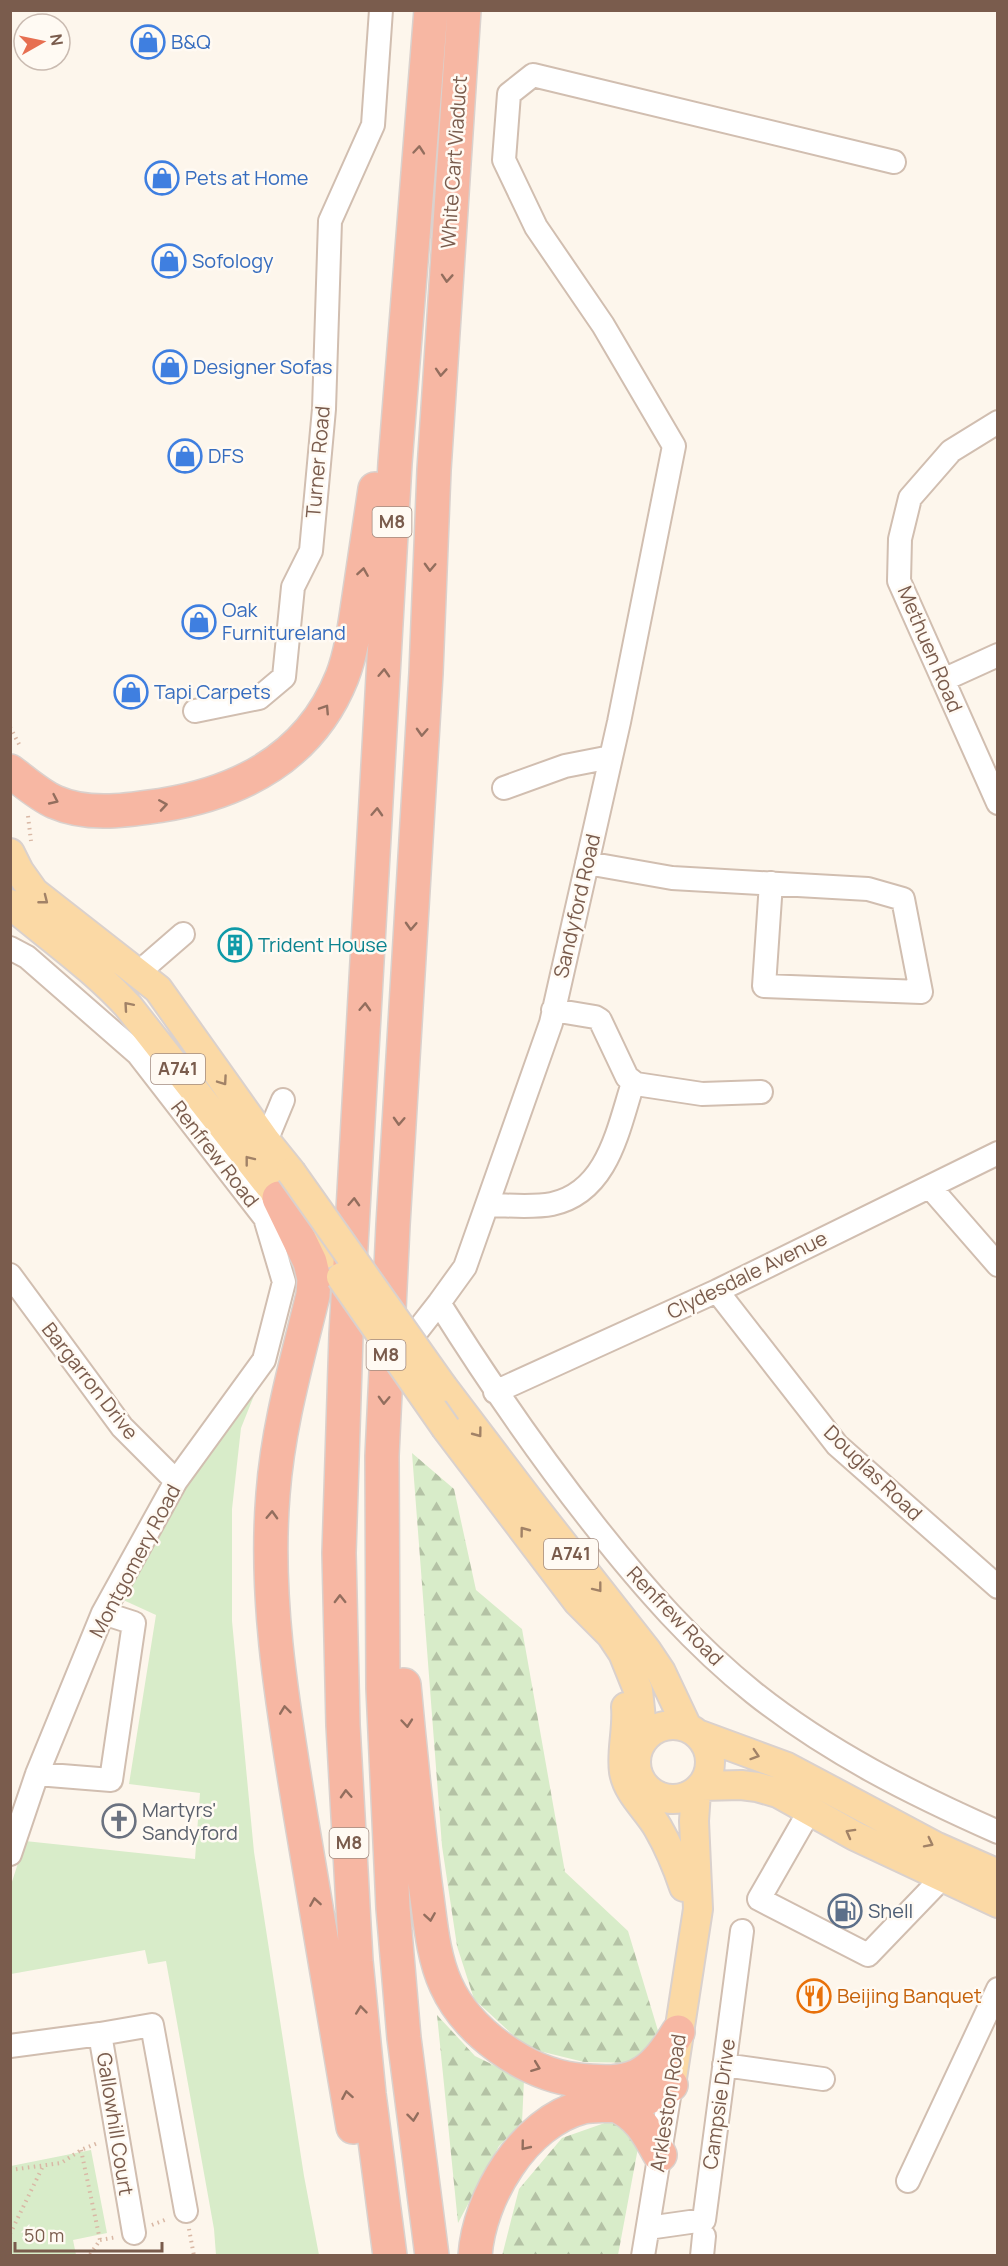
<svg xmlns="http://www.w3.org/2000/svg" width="1008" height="2266" font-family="Manrope,sans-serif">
<defs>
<pattern id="forest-firs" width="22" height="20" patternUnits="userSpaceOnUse" patternTransform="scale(1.5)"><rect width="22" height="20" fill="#d8ecc9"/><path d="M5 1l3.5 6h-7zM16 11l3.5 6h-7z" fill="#b4c2a5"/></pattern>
</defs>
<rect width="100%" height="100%" fill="#fdf6ec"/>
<path fill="#d8ecc9" d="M255,1393L241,1428L232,1509V1621L254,1852L304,2176L319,2255H216L214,2229L166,1961L148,1964L145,1950L11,1974V1885L25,1841L195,1859L200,1793L129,1784L156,1615L121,1599C159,1528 198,1450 255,1393Z
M91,2150L107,2233L73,2240L76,2255H11V2166Z"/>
<path fill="url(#forest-firs)" d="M412,1453L454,1489L476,1590L522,1629L565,1872L628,1931L662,2044L643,2063L584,2062L527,2048L474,1999L457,1946L442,1846Z
M437,2015L475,2056L524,2080L522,2123L499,2146L458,2223Z
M616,2119L638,2148L618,2255L502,2256L519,2189L562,2138Z"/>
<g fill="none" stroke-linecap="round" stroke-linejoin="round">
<g stroke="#d1beb0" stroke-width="26">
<path id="minor" d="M998,422L951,451L910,498L900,539L899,581L998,803
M943,680L998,655
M195,711L259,698L284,677L293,587L311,551L324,409L330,221L373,125L381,10
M504,788L565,766L611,757
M587,863L672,878L868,889L903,899L921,992L764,986L771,883
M10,948L27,957L138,1054L265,1218L284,1282L264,1360L176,1481L103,1613L37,1774L10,1854
M138,973L183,934
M553,1010L595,1017L600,1020L627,1077L636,1084L702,1094L761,1092
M266,1141L283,1100
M930,1187L998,1265
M487,1205C507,1205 532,1208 552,1204C608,1192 618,1129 633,1083
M10,1275L122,1427L176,1481
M717,1291L837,1445L998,1587
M439,1303C488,1381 539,1455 595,1526C643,1587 694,1645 754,1693C828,1752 912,1794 998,1832
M410,1340L439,1303L465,1267L551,1023L619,722L674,446L603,325L536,227L504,160L509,94L533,75L894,162
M495,1392L717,1291L998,1153
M37,1774L111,1780L134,1623L103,1613
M810,1810L759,1899L868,1955L942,1878
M100,2034L152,2025L186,2211
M10,2046L100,2034L134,2233
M724,2065L823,2079
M908,2181L998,1989
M648,2228L704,2220L742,1931
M643,2256L671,2085
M702,2256L704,2236"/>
</g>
<g stroke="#dad1cd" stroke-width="32">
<path id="major" d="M10,853L19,871L34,892L158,989L266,1141L291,1172
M10,904C50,938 92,967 128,1006L279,1198L325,1254
M443,1387L534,1507L647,1651L661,1672L687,1727
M446,1428L578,1602L611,1635L623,1653L638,1690L643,1739
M626,1707C628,1729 621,1751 624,1772C628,1794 647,1809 658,1828C669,1847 677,1866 684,1887
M636 1762a37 37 0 1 1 74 0a37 37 0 1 1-74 0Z
M700,1735L787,1767L937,1847L998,1874
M702,1786L741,1785L757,1787L778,1793L855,1836L998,1903
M671,2085L698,1909L694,1821L696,1792"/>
</g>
<g stroke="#dad1cd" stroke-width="36">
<path id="highway" d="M10,771C25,782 39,795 55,802C89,817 128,810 163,805C243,792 311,755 342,677C352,651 355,623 359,597C364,561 370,525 375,489
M279,1198L310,1262L314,1279L313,1295C297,1361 278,1426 273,1494C264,1603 284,1712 301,1818C318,1921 335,2024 353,2127
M404,1685C410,1751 417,1817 425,1883C430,1916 432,1955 446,1985C467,2032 526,2074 577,2080C632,2086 649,2079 678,2032
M615,2105C639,2115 648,2133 660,2155
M390,2256L369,2094L356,1961L343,1725L339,1553L346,1335L395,463L431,10
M432,2256L404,2038L393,1908L383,1688L382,1456L393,1225L426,673L434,470L464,10
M475,2256C479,2197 524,2122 583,2107C594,2105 604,2106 615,2105C636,2103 654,2097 671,2085"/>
</g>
<path stroke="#d9b8a5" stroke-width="4" stroke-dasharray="1.5 4.5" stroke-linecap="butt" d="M10,727L21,748
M28,816L31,841
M81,2150L100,2240L89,2256
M10,2170L61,2163L81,2150L100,2142
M152,2225L167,2219
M189,2229L194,2256
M10,2234L43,2166
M100,2240L117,2237"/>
<use href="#minor" stroke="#fff" stroke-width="22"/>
<use href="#major" stroke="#fbd9a5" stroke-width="28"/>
<use href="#highway" stroke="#f7b7a3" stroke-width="33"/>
<g stroke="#dad1cd" stroke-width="32" stroke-linecap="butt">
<path id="major-bridge" d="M291,1172L443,1387
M341,1277L446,1428"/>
</g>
<use href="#major-bridge" stroke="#fbd9a5" stroke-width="28"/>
</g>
<defs><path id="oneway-chevron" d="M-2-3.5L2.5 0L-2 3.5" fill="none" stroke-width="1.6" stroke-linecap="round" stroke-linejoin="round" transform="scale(1.5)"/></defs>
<g stroke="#936e5e">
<use href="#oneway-chevron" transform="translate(419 150) rotate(-85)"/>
<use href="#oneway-chevron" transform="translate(447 278) rotate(94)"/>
<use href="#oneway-chevron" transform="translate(441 372) rotate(94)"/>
<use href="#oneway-chevron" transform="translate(430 567) rotate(92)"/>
<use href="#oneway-chevron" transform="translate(363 572) rotate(-81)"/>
<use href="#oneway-chevron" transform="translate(384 673) rotate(-87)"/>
<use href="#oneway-chevron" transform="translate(325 709) rotate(-57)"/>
<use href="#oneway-chevron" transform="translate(422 732) rotate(93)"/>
<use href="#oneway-chevron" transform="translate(54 800) rotate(25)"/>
<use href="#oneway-chevron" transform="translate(163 805) rotate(-9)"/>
<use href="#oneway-chevron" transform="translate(377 812) rotate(-87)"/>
<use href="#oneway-chevron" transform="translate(411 926) rotate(93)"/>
<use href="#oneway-chevron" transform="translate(365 1007) rotate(-87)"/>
<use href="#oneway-chevron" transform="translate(399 1121) rotate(93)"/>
<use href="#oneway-chevron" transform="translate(354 1202) rotate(-87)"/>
<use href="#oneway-chevron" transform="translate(384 1400) rotate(92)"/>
<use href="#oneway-chevron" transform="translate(272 1515) rotate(-88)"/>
<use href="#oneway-chevron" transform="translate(340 1599) rotate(-91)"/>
<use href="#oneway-chevron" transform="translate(285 1710) rotate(-97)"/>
<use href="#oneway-chevron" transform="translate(407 1723) rotate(85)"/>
<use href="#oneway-chevron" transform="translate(346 1794) rotate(-93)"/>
<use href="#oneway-chevron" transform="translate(315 1902) rotate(-99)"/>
<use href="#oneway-chevron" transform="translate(430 1917) rotate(81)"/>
<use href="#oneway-chevron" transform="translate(361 2010) rotate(-96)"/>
<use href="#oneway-chevron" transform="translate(536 2067) rotate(21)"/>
<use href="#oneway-chevron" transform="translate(347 2095) rotate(-100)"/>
<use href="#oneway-chevron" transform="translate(413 2117) rotate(83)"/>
<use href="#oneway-chevron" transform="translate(525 2146) rotate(129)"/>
</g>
<g stroke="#a18267">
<use href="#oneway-chevron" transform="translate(44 900) rotate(38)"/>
<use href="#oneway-chevron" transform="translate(128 1006) rotate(-131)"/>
<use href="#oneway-chevron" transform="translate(223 1081) rotate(55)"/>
<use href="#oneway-chevron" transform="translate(249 1160) rotate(-128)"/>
<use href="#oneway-chevron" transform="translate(478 1433) rotate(53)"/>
<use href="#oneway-chevron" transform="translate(524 1531) rotate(-127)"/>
<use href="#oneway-chevron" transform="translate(598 1588) rotate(52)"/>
<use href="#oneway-chevron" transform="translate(755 1755) rotate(18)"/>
<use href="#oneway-chevron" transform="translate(850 1833) rotate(-151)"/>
<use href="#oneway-chevron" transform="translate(929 1843) rotate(27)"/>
</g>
<defs>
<g id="shop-ring" transform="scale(1.725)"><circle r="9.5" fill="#fffaf3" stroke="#3f7fe0" stroke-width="1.5"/><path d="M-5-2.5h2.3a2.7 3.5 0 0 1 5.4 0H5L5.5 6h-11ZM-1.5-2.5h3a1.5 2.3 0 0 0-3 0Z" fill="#3f7fe0"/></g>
<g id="building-ring" transform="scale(1.725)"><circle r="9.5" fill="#fffaf3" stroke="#0f9aa8" stroke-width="1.5"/><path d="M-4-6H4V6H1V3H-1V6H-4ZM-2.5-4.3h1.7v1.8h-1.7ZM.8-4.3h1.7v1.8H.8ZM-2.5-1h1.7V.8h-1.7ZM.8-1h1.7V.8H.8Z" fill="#0f9aa8"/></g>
<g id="church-ring" transform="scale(1.725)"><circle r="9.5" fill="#fffaf3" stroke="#6b7280" stroke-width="1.5"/><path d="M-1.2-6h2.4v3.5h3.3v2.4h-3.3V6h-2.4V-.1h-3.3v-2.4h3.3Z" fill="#6b7280"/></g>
<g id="fuel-ring" transform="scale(1.725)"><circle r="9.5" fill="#fffaf3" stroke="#5c6f8a" stroke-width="1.5"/><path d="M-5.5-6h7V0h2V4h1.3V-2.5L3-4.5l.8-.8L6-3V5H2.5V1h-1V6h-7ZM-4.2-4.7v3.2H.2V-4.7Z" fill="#5c6f8a"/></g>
<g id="restaurant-ring" transform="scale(1.725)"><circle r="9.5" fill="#fffaf3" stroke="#e8710a" stroke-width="1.5"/><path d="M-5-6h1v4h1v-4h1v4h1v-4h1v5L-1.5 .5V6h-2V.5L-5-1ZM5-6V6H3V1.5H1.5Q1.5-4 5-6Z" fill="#e8710a"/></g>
</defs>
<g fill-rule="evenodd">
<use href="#shop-ring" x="148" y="42"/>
<use href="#shop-ring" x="162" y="178"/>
<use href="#shop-ring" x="169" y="261"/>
<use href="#shop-ring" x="170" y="367"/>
<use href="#shop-ring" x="185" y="456"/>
<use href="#shop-ring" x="199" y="622"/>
<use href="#shop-ring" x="131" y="692"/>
<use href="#building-ring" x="235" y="945"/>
<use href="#church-ring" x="119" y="1821"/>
<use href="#fuel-ring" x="845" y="1911"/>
<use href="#restaurant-ring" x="814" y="1996"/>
</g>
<g text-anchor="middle" stroke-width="5" stroke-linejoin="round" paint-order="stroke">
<g fill="#fffaf3" stroke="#a28b7f" stroke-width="1.5">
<rect x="372.5" y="507" width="39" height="30" rx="4.5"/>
<rect x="151" y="1054" width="54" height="30" rx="4.5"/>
<rect x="366.5" y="1340" width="39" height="30" rx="4.5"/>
<rect x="544" y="1539" width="54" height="30" rx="4.5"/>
<rect x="329.5" y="1828" width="39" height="30" rx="4.5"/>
</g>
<g font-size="18" font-weight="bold" fill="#7a5c4d">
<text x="392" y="528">M8</text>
<text x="178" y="1075">A741</text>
<text x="386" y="1361">M8</text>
<text x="571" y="1560">A741</text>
<text x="349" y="1849">M8</text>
</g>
<g font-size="20" fill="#366cbe" stroke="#fffaf3" text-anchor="start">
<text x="171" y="49">B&amp;Q</text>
<text x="185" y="185">Pets at Home</text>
<text x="192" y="268">Sofology</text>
<text x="193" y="374">Designer Sofas</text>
<text x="208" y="463">DFS</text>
<text x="222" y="617">Oak<tspan x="222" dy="23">Furnitureland</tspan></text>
<text x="154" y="699">Tapi Carpets</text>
</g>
<g font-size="20" fill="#7a5c4d" stroke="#fffaf3">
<text transform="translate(454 162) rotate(-86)" y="7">White Cart Viaduct</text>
<text transform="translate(318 462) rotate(-85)" y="7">Turner Road</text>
<text transform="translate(930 649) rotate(67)" y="7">Methuen Road</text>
<text transform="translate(577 906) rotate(-77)" y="7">Sandyford Road</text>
<text transform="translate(215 1154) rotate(52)" y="7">Renfrew Road</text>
<text transform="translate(747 1275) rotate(-26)" y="7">Clydesdale Avenue</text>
<text transform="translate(90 1381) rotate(52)" y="7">Bargarron Drive</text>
<text transform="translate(873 1473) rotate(44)" y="7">Douglas Road</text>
<text transform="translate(135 1561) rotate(-62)" y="7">Montgomery Road</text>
<text transform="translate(675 1616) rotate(46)" y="7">Renfrew Road</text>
<text transform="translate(668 2103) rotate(-81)" y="7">Arkleston Road</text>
<text transform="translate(719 2104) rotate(-82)" y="7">Campsie Drive</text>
<text transform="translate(115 2124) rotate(81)" y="7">Gallowhill Court</text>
</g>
<g font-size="20" fill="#0d838f" stroke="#fffaf3" text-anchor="start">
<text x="258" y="952">Trident House</text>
</g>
<g font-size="20" fill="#5b616d" stroke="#fffaf3" text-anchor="start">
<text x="142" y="1817">Martyrs'<tspan x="142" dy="23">Sandyford</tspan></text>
</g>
<g font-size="20" fill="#4e5e75" stroke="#fffaf3" text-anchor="start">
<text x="868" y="1918">Shell</text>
</g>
<g font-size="20" fill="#c56008" stroke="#fffaf3" text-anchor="start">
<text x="837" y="2003">Beijing Banquet</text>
</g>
</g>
<rect width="1008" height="2266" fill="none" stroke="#7a5c4d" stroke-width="24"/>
<g transform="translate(42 42) rotate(81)"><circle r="28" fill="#fffaf3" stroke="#cabbb1" stroke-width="1.5"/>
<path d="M0-4.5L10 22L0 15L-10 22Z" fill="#e76f51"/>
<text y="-9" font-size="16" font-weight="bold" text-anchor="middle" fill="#7a5c4d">N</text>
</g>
<path d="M15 2242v9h147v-9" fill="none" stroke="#7a5c4d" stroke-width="3"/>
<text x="24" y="2242" font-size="18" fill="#7a5c4d" stroke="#fffaf3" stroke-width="4.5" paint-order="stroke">50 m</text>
</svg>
